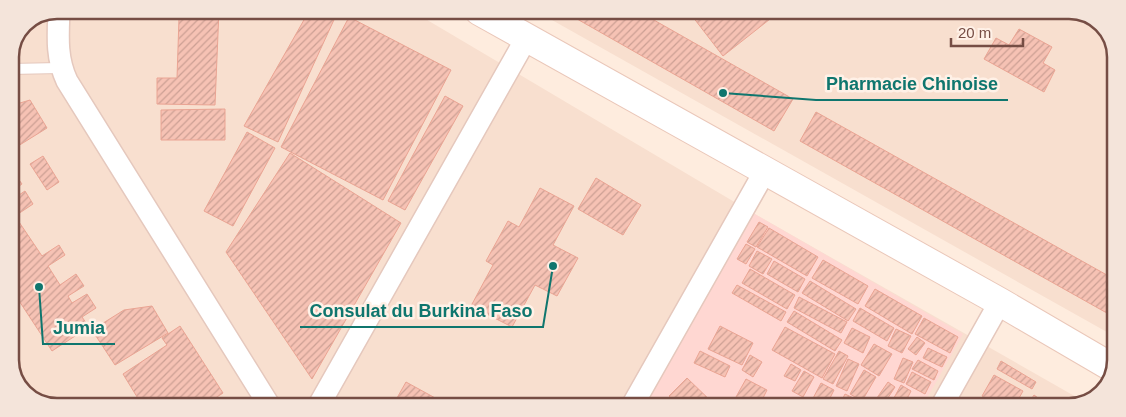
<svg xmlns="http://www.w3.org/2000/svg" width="1126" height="417" font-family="Helvetica,sans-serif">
<defs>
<pattern id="building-hatch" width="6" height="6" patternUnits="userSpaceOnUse" patternTransform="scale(1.25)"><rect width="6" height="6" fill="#f6c2b4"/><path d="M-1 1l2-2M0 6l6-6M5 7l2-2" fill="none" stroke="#cca094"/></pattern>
</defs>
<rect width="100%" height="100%" fill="#feecde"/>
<path fill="#f8dfcf" d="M57,10L412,11L753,213L1085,402L1070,407L41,404L22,391L10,364V54L24,23Z
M536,11L1085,13L1107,29L1116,53L1114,336Z"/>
<path fill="#ffd7d2" d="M753,213L963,334L922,407L643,406Z"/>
<path fill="url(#building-hatch)" stroke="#eaa493" d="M155,10H219L215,105L157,104V78H177L179,18H155Z
M309,11H338L278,142L244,126Z
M563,11H638L793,99L774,131Z
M689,12H779L723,56Z
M349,17L451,70L383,200L281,147Z
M1019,29L1052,47L1043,63L1055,70L1044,92L984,59L996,38L1009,45Z
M445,96L463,106L405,210L388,201Z
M30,100L47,128L10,151V106Z
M225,109V140H161V110Z
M816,112L1114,279V317L800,141Z
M247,132L275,148L233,226L204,211Z
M290,153L401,223L312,379L226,252Z
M43,156L59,182L47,190L30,164Z
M12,170L22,184L10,192V172Z
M596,178L641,205L623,235L578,209Z
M540,188L574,206L553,245L578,258L557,296L535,285L512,327L471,306L493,265L486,261L508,221L519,227Z
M25,191L33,204L15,216L42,256L59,245L65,255L48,266L60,285L76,274L84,286L68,296L72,303L87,294L96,308L82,317L89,327L52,351L10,287V201Z
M759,222L768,227L756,247L747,242Z
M769,228L818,257L807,276L757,247Z
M746,244L755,249L746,264L737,259Z
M757,251L772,259L763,274L749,266Z
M823,260L868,286L858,304L812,278Z
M774,261L805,279L798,292L767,274Z
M750,269L795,295L787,309L742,283Z
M810,281L856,309L848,321L802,293Z
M737,285L786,312L781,321L732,293Z
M875,289L922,316L912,334L865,306Z
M799,297L847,322L841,333L794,308Z
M152,306L168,333L115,365L92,330L124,310Z
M860,308L894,328L887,341L853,321Z
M794,311L842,340L835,351L787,322Z
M924,318L958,337L950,353L915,334Z
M180,326L223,393L205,405H142L123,374L167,345L162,338Z
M720,326L753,343L742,365L708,349Z
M785,327L835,354L822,378L772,350Z
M852,328L870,337L863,353L844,343Z
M896,329L911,336L902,353L888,346Z
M917,337L925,343L916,355L908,349Z
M874,344L892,354L879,376L861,365Z
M928,348L947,357L942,367L923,358Z
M700,351L730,366L725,377L694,363Z
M839,351L848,356L833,384L823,379Z
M750,355L762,362L753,377L742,370Z
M903,358L913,362L904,383L894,379Z
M848,359L859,364L847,391L836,386Z
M918,360L938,371L934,380L912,369Z
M1001,361L1036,382L1032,389L997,369Z
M791,364L801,370L795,381L784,376Z
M864,370L876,377L862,401L850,394Z
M804,371L814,377L803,397L792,391Z
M912,372L931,382L925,394L906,384Z
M994,375L1023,391L1014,407H1000L982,396Z
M687,378L714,404L712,406H679L669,396Z
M746,379L767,390L759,406H731Z
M406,382L448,405H393Z
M888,382L895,387L882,407H875L872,405Z
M821,383L834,390L826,406H809Z
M901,385L911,391L903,407H889Z
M845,394L868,405L867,406H839Z
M1034,395L1051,407H1026Z"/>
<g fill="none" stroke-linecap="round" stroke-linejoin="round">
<g stroke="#e5c8bd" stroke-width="12">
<path id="lane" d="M10,69L60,68"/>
</g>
<g stroke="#e5c8bd" stroke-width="24">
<path id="street" d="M59,10C58,35 56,58 67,81L269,405
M319,405L527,37
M632,406L765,171
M941,407L1000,302"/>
</g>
<g stroke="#eac7b9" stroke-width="30">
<path id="secondary" d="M479,11L1000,302L1113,368"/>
</g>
<use href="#lane" stroke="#fff" stroke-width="10"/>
<use href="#street" stroke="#fff" stroke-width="21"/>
<use href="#secondary" stroke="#fff" stroke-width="28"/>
</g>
<path d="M0 0H1126V417H0ZM57 19H1069A38 38 0 0 1 1107 57V360A38 38 0 0 1 1069 398H57A38 38 0 0 1 19 360V57A38 38 0 0 1 57 19Z" fill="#f4e4da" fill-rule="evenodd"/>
<path fill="none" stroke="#764d44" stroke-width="2.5" d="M57 19H1069A38 38 0 0 1 1107 57V360A38 38 0 0 1 1069 398H57A38 38 0 0 1 19 360V57A38 38 0 0 1 57 19Z"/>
<path fill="none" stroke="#0f766e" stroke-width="2" d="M723 93L816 100H1008M553 266L543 327H300M39 287L43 344H115"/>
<g fill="#0f766e" stroke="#fff1e7" stroke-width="2">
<circle cx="723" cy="93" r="5"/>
<circle cx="553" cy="266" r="5"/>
<circle cx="39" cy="287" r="5"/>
</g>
<g font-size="18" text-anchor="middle" font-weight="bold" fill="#0f766e" stroke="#fff1e7" stroke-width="5" stroke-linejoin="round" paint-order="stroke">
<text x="912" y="90">Pharmacie Chinoise</text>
<text x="421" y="317">Consulat du Burkina Faso</text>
<text x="79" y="334">Jumia</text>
</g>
<path d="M951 38v8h72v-8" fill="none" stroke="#764d44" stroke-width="2.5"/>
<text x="958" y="38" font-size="15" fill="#764d44" stroke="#fff1e7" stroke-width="4" paint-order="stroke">20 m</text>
</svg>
